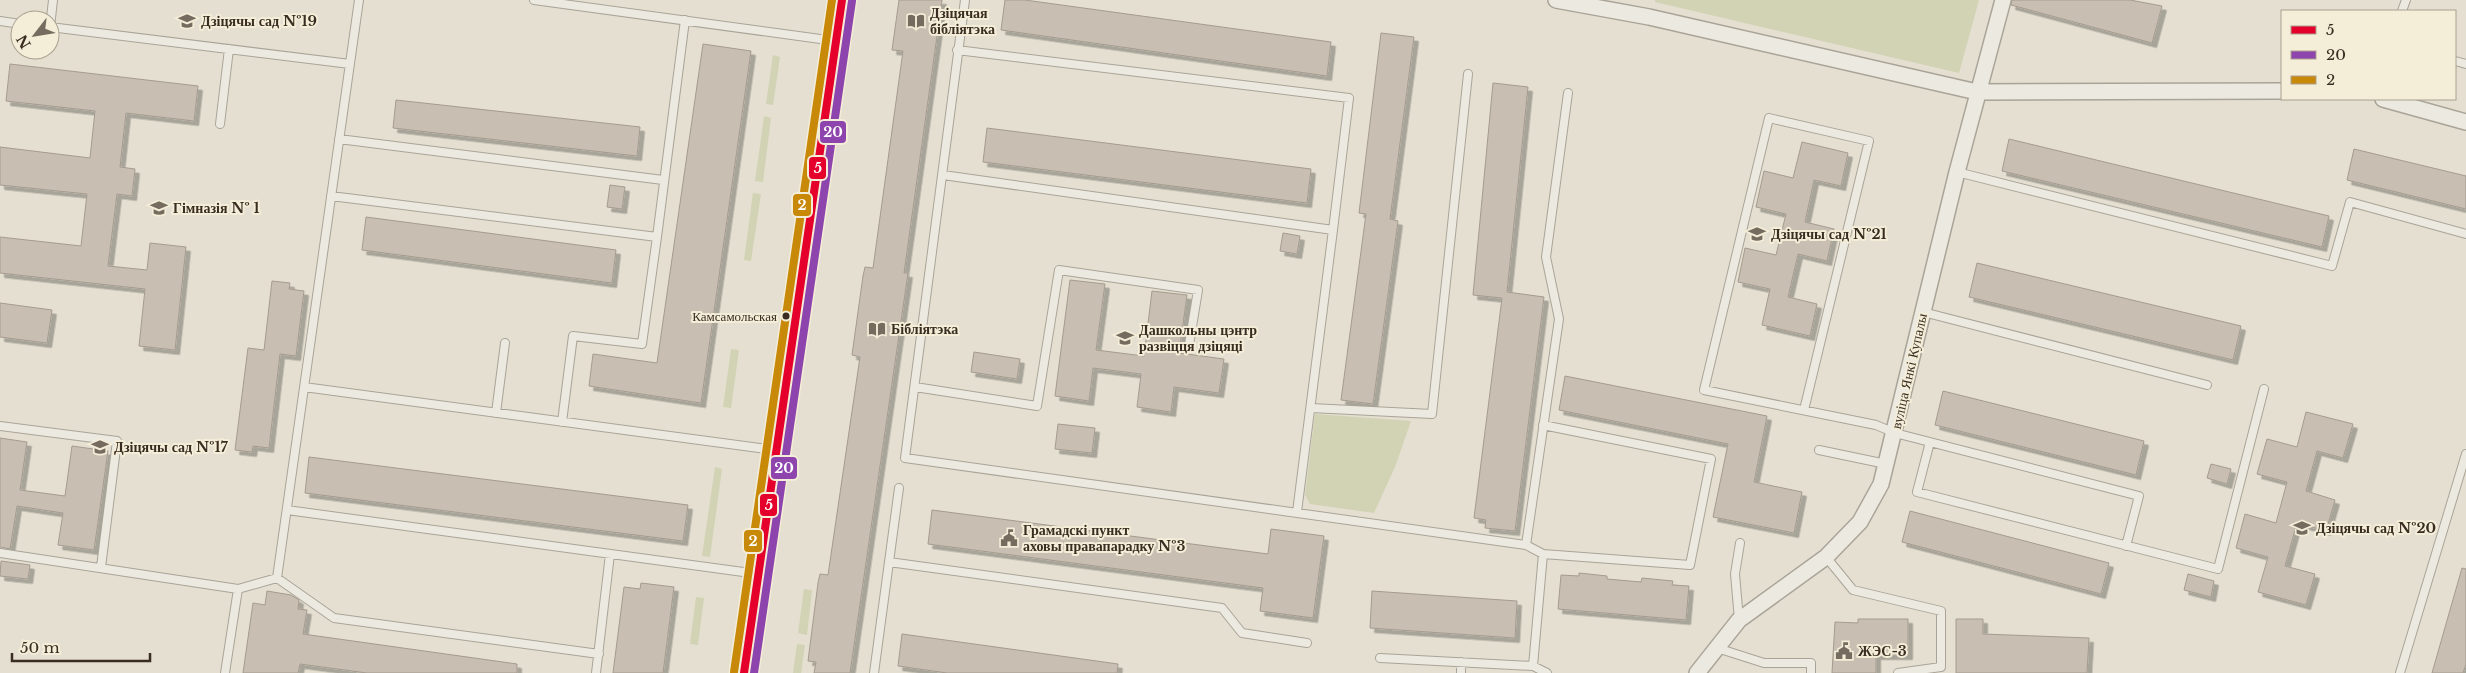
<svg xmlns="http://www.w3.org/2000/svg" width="2466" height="673" font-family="'Libre Baskerville',serif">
<defs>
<filter id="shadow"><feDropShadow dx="4.5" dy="4.5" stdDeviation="0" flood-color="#0004"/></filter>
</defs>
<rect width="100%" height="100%" fill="#e4dfd0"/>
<path fill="#d2d3b4" d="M1655,0H1979L1959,73L1655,2Z
M773,55L780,57L773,105L766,104Z
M764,116L771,118L763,182L755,181Z
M753,193L761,194L751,261L744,260Z
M731,349L739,350L731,408L723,407Z
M1315,414L1411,421L1395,467L1374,513L1310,504L1305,495Z
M715,467L722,469L710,557L702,556Z
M804,589L812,590L807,635L798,633Z
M696,597L704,598L698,645L690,644Z
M797,644L805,645L801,673H793Z"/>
<path fill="#c8beb1" stroke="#a59b8f" filter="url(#shadow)" d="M899,0H942L904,273H908L850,673H814L816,662L808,661L818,583L820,574L828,575L860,357L852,355L863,276L865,267L873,268L903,51L892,50Z
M1005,0H1025L1331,42L1327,76L1001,30Z
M2012,0H2130L2162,6L2152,43L2011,5Z
M1381,33L1414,37L1390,219L1398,221L1373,404L1341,400L1366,214L1359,213Z
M703,44L751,51L701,403L589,386L593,354L657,363Z
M10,64L198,86L194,121L126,113L120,167L135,169L132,196L117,194L108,266L147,270L150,243L186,247L175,350L139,346L145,289L0,273V237L81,246L87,194L0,185V147L90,158L95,111L6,101Z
M1493,83L1528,87L1507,292L1544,297L1515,531L1485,528L1486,520L1474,518L1502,298L1473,295Z
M396,100L640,127L637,156L393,128Z
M987,128L1311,169L1307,203L983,162Z
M2009,139L2329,216L2322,247L2002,171Z
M1802,142L1848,153L1841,186L1814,180L1805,222L1834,229L1827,261L1798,254L1788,297L1817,304L1810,336L1762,325L1770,289L1738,282L1745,248L1776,255L1786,214L1756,207L1764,171L1793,178Z
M2354,149L2466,176V209L2347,180Z
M610,185L625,187L622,209L607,207Z
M366,217L616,250L612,283L362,250Z
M1283,233L1300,236L1297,254L1280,251Z
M1977,263L2241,326L2233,360L1969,297Z
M1070,280L1105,284L1096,350L1144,356L1152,291L1187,295L1179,353L1224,359L1219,393L1174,387L1171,412L1137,407L1141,374L1093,368L1089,401L1055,396Z
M272,281L290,283L289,289L304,291L296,356L280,354L269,448L253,446L252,452L235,450L248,348L264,350Z
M0,303L52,310L47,343L0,337Z
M974,352L1020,359L1017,379L971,372Z
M1565,376L1767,416L1754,482L1802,492L1794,533L1713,517L1728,444L1559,410Z
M1943,391L2144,441L2136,475L1935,425Z
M2306,412L2353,424L2343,458L2317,451L2306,491L2335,500L2326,531L2297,523L2285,566L2315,574L2306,605L2258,592L2268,557L2236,548L2245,514L2276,523L2287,482L2257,474L2267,439L2297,447Z
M1058,424L1095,428L1092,453L1055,449Z
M0,438L27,442L20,490L65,496L72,446L108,451L94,550L58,545L63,513L17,506L10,549L0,547Z
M309,457L688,505L683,541L305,493Z
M2211,464L2231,469L2227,484L2207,478Z
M932,510L1268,554L1271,529L1324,536L1313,618L1260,611L1263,588L928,544Z
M1910,511L2109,563L2101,594L1902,542Z
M1,561L30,565L28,579L0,576Z
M2462,568L2466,569V664L2463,673H2432Z
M1579,573L1607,576V579L1641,582L1642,578L1673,581L1672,585L1689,586L1686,620L1558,609L1561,575L1579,576Z
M2188,574L2214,581L2211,597L2184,590Z
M641,583L674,587L663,673H613L624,587L640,589Z
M267,591L291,595L299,600L298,609L307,610L303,634L517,664V673H367L300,664L298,673H243L253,603L265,605Z
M1372,591L1517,601L1515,638L1370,628Z
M1858,619H1908V655H1876V673H1832L1835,622L1858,623Z
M1956,619H1983V634L2089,638L2087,673H1956Z
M902,634L1118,664L1117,673H947L898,666Z"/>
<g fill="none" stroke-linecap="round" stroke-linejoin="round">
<g stroke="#aaa498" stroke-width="10">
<path id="lane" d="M534,0L835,41
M965,0L905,458L1526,545L1543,554
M2402,11L2406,0
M0,21L20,24
M50,27L350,64
M50,27L53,0
M957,50L1349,98L1333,230
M2455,61L2466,64
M220,124L229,49
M339,139L663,180
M1957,172L2332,266L2350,202L2466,234
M943,175L1333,230L1297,512
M331,196L657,237L642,344L573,336L562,422
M657,237L685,20
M1923,312L2207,385
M304,387L774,450
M915,387L1037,406L1059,270L1198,290L1189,345
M1311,408L1432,414L1468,74
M1804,410L1869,141L1769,118L1704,390L1876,425L1895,433L2139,496L2126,546
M496,413L505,343
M1543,425L1711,459L1690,565L1543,554L1533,666L1547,673
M0,426L117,441L101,567
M1930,442L1917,492L2218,569L2264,389
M1819,450L1886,464
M287,510L758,574
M1526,545L1559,319L1546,257L1568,93
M0,553L238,589
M1826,557L1853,590L1941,611V667L1898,673
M889,562L1222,608L1242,633L1307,643
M277,578L359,0
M277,578L334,618L599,654
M1739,620L1735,574L1740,543
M1717,648L1764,663H1811V673
M1380,658L1533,666
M225,673L238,589L277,578
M596,673L610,554
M874,673L899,488
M1461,673V662
M2400,673L2466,454"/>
</g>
<g stroke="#aaa498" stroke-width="18">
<path id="street" d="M1556,0L1649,17L1977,92L2282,91
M2383,99L2466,122
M1697,673L1739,620L1826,557L1860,522L1881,484L1957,172L2003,0"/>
</g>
<g stroke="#999488" stroke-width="24">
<path id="secondary" d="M744,673L842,0"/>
</g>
<use href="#lane" stroke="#ece9e1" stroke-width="8"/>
<use href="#street" stroke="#ece9e1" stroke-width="15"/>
<use href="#secondary" stroke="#ece9e1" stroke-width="21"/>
<g stroke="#f4edd8" stroke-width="11">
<path id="bus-1" d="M744,673L842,0"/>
</g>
<g stroke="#f4edd8" stroke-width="11">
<path id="bus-2" d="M754,673L852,1"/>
</g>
<g stroke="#f4edd8" stroke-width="11">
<path id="bus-3" d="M734,672L832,0"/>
</g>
<use href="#bus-1" stroke="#e4002b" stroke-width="8"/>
<use href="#bus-2" stroke="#8e44ad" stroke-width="8"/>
<use href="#bus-3" stroke="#c88808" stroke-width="8"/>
</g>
<defs>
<g id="school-bare" transform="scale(1.35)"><path d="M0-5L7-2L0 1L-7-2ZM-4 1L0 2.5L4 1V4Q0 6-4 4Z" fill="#756b5e" stroke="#f4edd8" stroke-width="2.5" paint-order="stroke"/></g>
<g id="library-bare" transform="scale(1.35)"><path d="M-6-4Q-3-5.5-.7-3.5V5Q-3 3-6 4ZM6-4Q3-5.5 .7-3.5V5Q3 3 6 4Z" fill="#756b5e" stroke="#f4edd8" stroke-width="2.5" paint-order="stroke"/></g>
<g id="civic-bare" transform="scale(1.35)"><path d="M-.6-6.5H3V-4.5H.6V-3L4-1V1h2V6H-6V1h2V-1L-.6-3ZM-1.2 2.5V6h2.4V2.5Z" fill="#756b5e" stroke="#f4edd8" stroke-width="2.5" paint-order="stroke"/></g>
</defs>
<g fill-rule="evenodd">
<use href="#school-bare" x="187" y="21"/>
<use href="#library-bare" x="916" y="21"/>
<use href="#school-bare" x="159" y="208"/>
<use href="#school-bare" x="1757" y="234"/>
<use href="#library-bare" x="877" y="329"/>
<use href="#school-bare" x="1125" y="338"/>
<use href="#school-bare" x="100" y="447"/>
<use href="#school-bare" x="2302" y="528"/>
<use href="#civic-bare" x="1009" y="538"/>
<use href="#civic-bare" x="1844" y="651"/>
</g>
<circle fill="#392d21" stroke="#f4edd8" stroke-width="2" cx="786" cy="316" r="4.5"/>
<g text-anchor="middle" stroke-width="4" stroke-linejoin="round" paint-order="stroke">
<g font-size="13" fill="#392d21" stroke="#f4edd8" text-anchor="end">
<text x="777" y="321">Камсамольская</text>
</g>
<g font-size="14" font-weight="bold" fill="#392d21" stroke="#f4edd8" text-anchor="start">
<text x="930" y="18">Дзіцячая<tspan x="930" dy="16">бібліятэка</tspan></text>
<text x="201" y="26">Дзіцячы сад №19</text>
<text x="173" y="213">Гімназія № 1</text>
<text x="1771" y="239">Дзіцячы сад №21</text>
<text x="891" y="334">Бібліятэка</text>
<text x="1139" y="335">Дашкольны цэнтр<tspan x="1139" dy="16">развіцця дзіцяці</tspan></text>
<text x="114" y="452">Дзіцячы сад №17</text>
<text x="2316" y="533">Дзіцячы сад №20</text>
<text x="1023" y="535">Грамадскі пункт<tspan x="1023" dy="16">аховы правапарадку №3</tspan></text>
<text x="1858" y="656">ЖЭС-3</text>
</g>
<g font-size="14" fill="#392d21" stroke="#f4edd8">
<text transform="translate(1909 371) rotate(-77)" y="5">вуліца Янкі Купалы</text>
</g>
</g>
<g stroke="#f4edd8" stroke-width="2">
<rect x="819" y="120" width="28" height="24" rx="5" fill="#8e44ad"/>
<rect x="808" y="156" width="19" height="24" rx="5" fill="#e4002b"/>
<rect x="792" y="193" width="20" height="24" rx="5" fill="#c88808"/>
<rect x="770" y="456" width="28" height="24" rx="5" fill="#8e44ad"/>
<rect x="759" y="493" width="19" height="24" rx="5" fill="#e4002b"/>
<rect x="743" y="529" width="20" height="24" rx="5" fill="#c88808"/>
</g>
<g font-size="14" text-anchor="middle" font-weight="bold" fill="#fff">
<text x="833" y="137">20</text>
<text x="818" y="173">5</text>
<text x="802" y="210">2</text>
<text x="784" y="473">20</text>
<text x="769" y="510">5</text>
<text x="753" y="546">2</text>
</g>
<rect x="2281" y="10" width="175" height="90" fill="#f4edd8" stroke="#a9a08f"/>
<rect x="2291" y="26" width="25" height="8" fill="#e4002b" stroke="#a9a08f"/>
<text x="2326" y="35" font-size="15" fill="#392d21">5</text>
<rect x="2291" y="51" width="25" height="8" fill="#8e44ad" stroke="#a9a08f"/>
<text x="2326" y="60" font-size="15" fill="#392d21">20</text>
<rect x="2291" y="76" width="25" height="8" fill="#c88808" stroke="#a9a08f"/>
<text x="2326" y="85" font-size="15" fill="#392d21">2</text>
<g transform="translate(35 35) rotate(239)"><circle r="24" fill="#f4edd8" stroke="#a9a08f"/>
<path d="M0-4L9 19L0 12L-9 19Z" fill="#756b5e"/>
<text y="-8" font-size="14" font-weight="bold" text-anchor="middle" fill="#392d21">N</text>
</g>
<path d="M12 653v8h138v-8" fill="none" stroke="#392d21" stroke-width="2.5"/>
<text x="20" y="653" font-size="15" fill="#392d21" stroke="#f4edd8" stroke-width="4" paint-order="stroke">50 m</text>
</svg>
